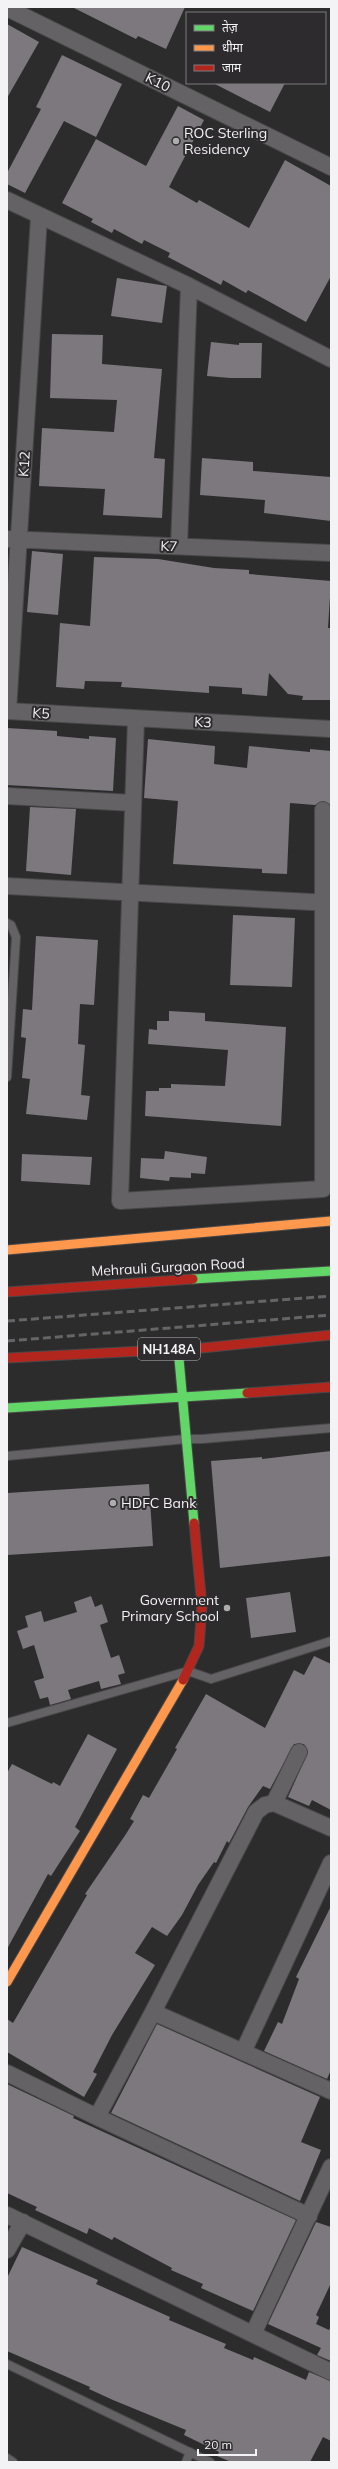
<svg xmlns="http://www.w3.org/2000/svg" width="338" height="2469" font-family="Mulish,'Noto Sans Devanagari',sans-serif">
<rect width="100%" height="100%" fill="#2d2c2d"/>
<path fill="#7c787e" d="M72,7H185L166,49L138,36L136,39Z
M7,24L39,42L7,98Z
M62,55L122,84L96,137L64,121L25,193L7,184V173L41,109L36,107Z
M213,83H285L270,112Z
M178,106L204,120L169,187L197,203L199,200L249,228L285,160L331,186V276L306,322L248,290L246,293L223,280L221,285L168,257L170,253L144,240L142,244L114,229L112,233L91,222L93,219L62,203L96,139L146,166Z
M117,278L167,286L162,323L111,316Z
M52,334L103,335L102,364L162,369L154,458L165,459L162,518L103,515L105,489L39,486L42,428L114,432L117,400L50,398Z
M211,342L239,345V343H262L261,378H230L207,376Z
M202,458L253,462V471L331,477V521L264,513L265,500L200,495Z
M32,551L63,554L58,615L27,612Z
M94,557L158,559L214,568L249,570V574L331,581L328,628H331V700H302L303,696L288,694L269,673L267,696L242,694V688L209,686V693L121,687L122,682L85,681L84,689L56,687L60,623L90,626Z
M7,728L57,731V736L89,739V736L116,738L113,791L7,785Z
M148,739L215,746L214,764L247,768L249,746L310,752V749L331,751V805L323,801L315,805L290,803L287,874L262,873V869L173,864L178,801L144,798Z
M30,807L76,809L71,875L26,871Z
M233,915L295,918L292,987L230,985Z
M36,936L98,940L94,1005L80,1004L78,1044L85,1045L81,1095L90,1096L87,1120L26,1114L30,1079L22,1078L26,1038L21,1037L23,1009L32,1010Z
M169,1011L205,1013V1021L286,1027L281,1126L145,1116L146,1091H159V1088H171V1084L225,1086L228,1050L148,1044L149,1029L157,1030V1021H169Z
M165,1151L207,1157L205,1174L191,1173V1178L170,1177L169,1181L140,1178L141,1158L164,1159Z
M22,1154L92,1157L90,1185L21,1181Z
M331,1451V1556L220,1568L211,1461L262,1457V1459Z
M149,1484L153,1546L7,1555V1493Z
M290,1592L296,1632L251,1638L246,1598Z
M91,1596L95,1607L102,1604L108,1622L100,1625L111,1658L119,1655L125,1673L118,1675L121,1684L101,1689L99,1681L68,1690L71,1699L50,1705L48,1697L40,1699L34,1681L44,1678L34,1645L23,1649L17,1631L28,1627L25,1616L41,1611L44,1622L77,1612L74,1602Z
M314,1656L331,1664V1810L312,1800L309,1806L288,1797L308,1752L304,1744H294L270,1789L263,1786L248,1807L229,1843L227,1841L216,1863L214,1862L198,1885L182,1915L167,1936L152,1927L135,1953L155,1965L112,2035L93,2072L97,2074L84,2097L7,2052V2019L13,2023L61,1940L87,1895L85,1894L126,1834L134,1821L130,1819L143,1795L149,1798L177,1749L175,1748L206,1694L265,1728L294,1670L304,1675Z
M88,1734L117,1749L75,1827L80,1831L51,1876L48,1874L7,1949V1773L12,1764L52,1784L53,1782L60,1786Z
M331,1906V2070L327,2079L264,2051L278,2022L282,2024L299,1979L296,1977Z
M157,2024L320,2097L301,2142L321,2150L300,2201L111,2113Z
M7,2084L74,2116L73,2118L296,2220L253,2311L201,2288L203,2284L171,2270L172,2268L114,2237L112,2240L89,2228L87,2234L35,2210L37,2207L7,2193Z
M316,2222L331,2227V2283L316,2315L319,2317L316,2324L329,2330L331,2326V2361L317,2355L321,2348L268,2324Z
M22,2247L98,2280L96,2284L170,2317L169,2320L226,2344L224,2348L253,2360L254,2357L306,2380L309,2372L331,2381V2441L323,2437L310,2462H231L217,2456L219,2452L184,2435L186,2430L113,2400L89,2389L90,2387L7,2351V2278Z"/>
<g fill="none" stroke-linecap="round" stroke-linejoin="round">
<g stroke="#494849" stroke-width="10">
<path id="lane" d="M7,923L11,925L16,937L7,1077
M7,1456L186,1439H202L331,1428
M7,1723L188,1671L211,1679L331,1641
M7,2364L210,2462
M7,2458L13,2462
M186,2462L190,2452"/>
</g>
<g stroke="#494849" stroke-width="18">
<path id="street" d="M7,8L331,167
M7,200L189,286L331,359
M7,539L331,553
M179,546L189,286
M7,711L331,729
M8,711L39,217
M136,719L120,1201L323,1189V810
M7,796L133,803
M7,886L331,903
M274,1803L299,1752
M153,2012L256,1812L265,1805L274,1803L331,1828
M243,2052L331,1863
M7,2073L97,2117L153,2012L331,2091
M97,2117L309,2216
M7,2215L331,2372
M7,2250L23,2222
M253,2334L331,2167"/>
</g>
<g stroke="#494849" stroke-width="11">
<path id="fast" d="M193,1279L331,1271
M178,1348L194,1523
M7,1408L247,1393"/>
</g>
<g stroke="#494849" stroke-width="11">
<path id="slow" d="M7,1250L331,1221
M7,1982L183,1680"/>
</g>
<g stroke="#494849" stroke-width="11">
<path id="jam" d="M7,1292L193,1279
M7,1358L202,1348L331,1335
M247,1393L331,1387
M183,1680L199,1646L202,1606L194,1523"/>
</g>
<use href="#lane" stroke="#646265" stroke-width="8"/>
<use href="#street" stroke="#646265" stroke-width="16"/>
<use href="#fast" stroke="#63d668" stroke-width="9"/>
<use href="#slow" stroke="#ff974d" stroke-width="9"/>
<use href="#jam" stroke="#b3261e" stroke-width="9"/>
<path stroke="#656466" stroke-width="3" stroke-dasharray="8 4" stroke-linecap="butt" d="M7,1321L331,1296
M7,1341L331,1315"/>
</g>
<g fill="#aeadae" stroke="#2d2b2e" stroke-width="1.5">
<circle cx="176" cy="141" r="4"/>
<circle cx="113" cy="1503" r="4"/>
<circle cx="227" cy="1608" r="4"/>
</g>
<g text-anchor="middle" stroke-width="4" stroke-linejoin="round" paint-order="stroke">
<rect fill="#2d2b2e" stroke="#b8b6b9" stroke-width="1" x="138" y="1338" width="62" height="22" rx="3"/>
<g font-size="13" font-weight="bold" fill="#f3f2f4">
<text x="169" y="1354">NH148A</text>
</g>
<g font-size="14" fill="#f3f2f4" stroke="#2d2b2e">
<text transform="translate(158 82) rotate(26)" y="5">K10</text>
<text transform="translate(24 464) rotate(-86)" y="5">K12</text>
<text transform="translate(169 546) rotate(2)" y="5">K7</text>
<text transform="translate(41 713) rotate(4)" y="5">K5</text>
<text transform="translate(203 722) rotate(3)" y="5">K3</text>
<text transform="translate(168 1267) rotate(-3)" y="5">Mehrauli Gurgaon Road</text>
</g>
<g font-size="14" fill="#f3f2f4" stroke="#2d2b2e" text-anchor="start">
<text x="184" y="138">ROC Sterling<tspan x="184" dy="16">Residency</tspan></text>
<text x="121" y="1508">HDFC Bank</text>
<text x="219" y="1605" text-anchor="end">Government<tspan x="219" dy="16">Primary School</tspan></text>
</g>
</g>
<rect width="338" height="2469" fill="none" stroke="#f3f2f4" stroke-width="16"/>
<rect x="186" y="12" width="140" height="72" fill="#2d2b2e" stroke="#7c7b7d"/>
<rect x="194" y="25" width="20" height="6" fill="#63d668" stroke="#7c7b7d"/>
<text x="222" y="32" font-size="12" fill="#f3f2f4">तेज़</text>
<rect x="194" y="45" width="20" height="6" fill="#ff974d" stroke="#7c7b7d"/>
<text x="222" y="52" font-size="12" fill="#f3f2f4">धीमा</text>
<rect x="194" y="65" width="20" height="6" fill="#b3261e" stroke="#7c7b7d"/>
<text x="222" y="72" font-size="12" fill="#f3f2f4">जाम</text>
<path d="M198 2449v6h58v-6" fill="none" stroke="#f3f2f4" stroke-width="2"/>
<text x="204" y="2449" font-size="12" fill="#f3f2f4" stroke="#2d2b2e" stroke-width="3" paint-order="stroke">20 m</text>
</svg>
